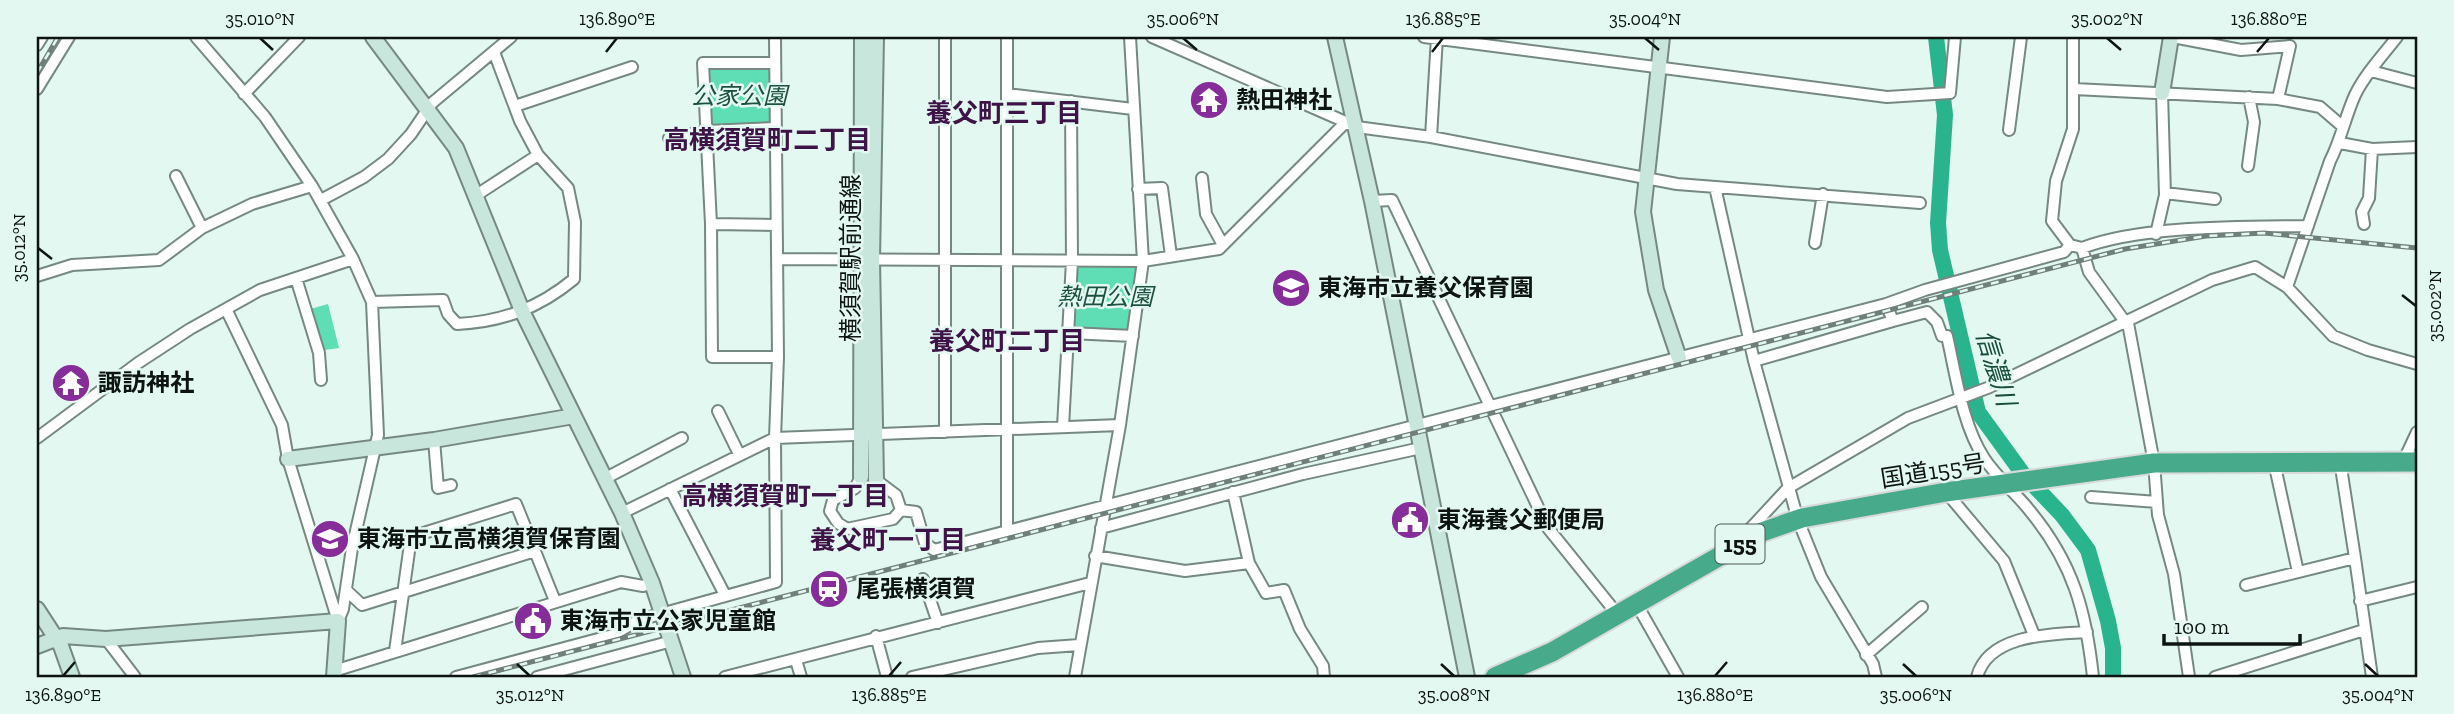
<svg xmlns="http://www.w3.org/2000/svg" width="2454" height="714" font-family="'Zilla Slab','Noto Sans JP',serif">
<rect width="100%" height="100%" fill="#e3f8f0"/>
<path fill="#5fddb5" d="M710,67H769L771,69V123L713,126L709,123L707,69Z
M1080,264H1135L1139,267L1130,331H1076L1074,326L1077,268Z
M328,304L339,348L318,351L307,310Z"/>
<g fill="none" stroke-linecap="round" stroke-linejoin="round">
<path stroke="#2ab48e" stroke-width="16" d="M1936,37L1945,115L1938,223L1940,250L1978,412L2023,474L2062,515L2088,550L2108,621L2113,648V677"/>
<g stroke="#768981" stroke-width="14">
<path id="street" d="M196,37L265,117L312,186L353,259L372,302L378,435L352,548L343,609L338,621
M1007,37V531
M1152,37L1357,127L1431,137L1677,184L1920,203
M1424,37L1887,97L1950,93L1955,37
M2073,37V129L2056,181L2052,221L2070,245L2082,248C2142,225 2243,227 2308,226
M2173,37L2241,50L2290,46L2278,99
M37,45L42,37
M774,63H703L711,224L712,357H778
M2371,71L2417,83
M37,89L69,37
M2074,89L2278,99L2320,107L2342,126
M244,94L299,37
M1007,94L1133,109
M515,106L632,67
M2009,130L2021,37
M1431,137L1437,37
M669,138L707,131L775,128
M2340,143L2372,149L2417,147
M2248,166L2254,122L2249,97
M176,176L202,228
M1202,178L1206,214L1223,245
M1715,187L1754,361L1798,520L1821,577L1873,664L1876,677
M1138,189L1162,188L1171,256
M2165,193L2215,199
M475,196L538,155
M321,200L364,177L388,159L411,134L432,103L511,37
M1372,201L1392,200L1548,528L1618,615
M711,224L776,225
M2364,224L2362,212L2369,198L2372,149
M2156,234L2165,195L2162,93
M1815,243L1823,194
M2082,248L2089,272L2126,323
M777,259L1143,261L1219,249L1344,124
M37,276L72,265L159,260L202,228L252,204L312,186
M296,278L319,353L321,380
M2287,287L2330,161C2341,140 2345,117 2355,95C2365,74 2383,55 2397,37
M372,302L443,300L448,314L457,324C502,322 539,308 574,279L575,222L568,188L538,155L520,121L494,52
M1886,304L1893,321L1927,312L1937,322L1942,336H1947C1956,375 1962,424 1984,458C1997,478 2016,493 2030,511C2073,563 2086,611 2093,677
M227,311L282,425L288,459L338,621
M2128,323L2154,463L2158,515L2174,574L2189,677
M1070,333L1133,336
M1754,361L1893,321
M718,411L739,454
M1063,427L1072,261L1071,101
M945,432V37
M37,438L138,363L190,329L260,290L353,259
M434,440L438,488L451,485
M2340,461L2355,558
M2274,462L2298,572
M2403,462L2417,432
M861,477L855,488L833,500L830,511L838,523L847,529L893,519L901,510L896,495L876,480
M606,478L682,438
M670,489L725,595
M1233,492L1249,563L1266,593L1284,590L1300,629L1323,666L1324,677
M1946,492L2004,561L2034,635
M2091,497L2157,502
M901,510L916,512L925,543L934,550L1886,304L1925,290L2064,252L2070,245
M622,513L775,438L1120,425
M1101,528L1303,474L1421,448
M1751,538L1750,529L1788,488L1908,418L1990,387L2212,280L2255,267L2287,287L2333,336L2368,350L2417,364
M1095,556L1185,571L1249,563
M923,579L938,623
M2246,585L2355,558L2372,677
M346,590L362,605L535,551
M2360,601L2417,587
M1636,603L1678,677
M876,636L887,677
M106,639L135,677
M395,651L411,537L516,504L555,601
M1866,655L1922,607
M796,660L801,677
M334,671L621,582L643,586L652,583
M456,677L613,635L639,620L776,582L775,438L778,357L775,37
M537,677L672,641
M725,677L1090,583
M912,677L1038,648L1079,645
M1075,677L1120,425L1143,261L1130,37
M1977,677C1988,634 2051,634 2087,632
M2215,677L2364,630"/>
</g>
<g stroke="#768981" stroke-width="18">
<path id="secondary" d="M373,37L456,148L523,313L622,513L652,583L683,677
M876,37L872,260L876,480
M1335,37L1372,201L1467,677
M1662,37L1643,212L1656,290L1679,358
M2162,93L2171,37
M288,459L434,440L574,416
M861,477L862,37
M37,609L61,646L72,677
M37,646L63,636L106,639L338,621L334,677"/>
</g>
<g stroke="#d8d9d9" stroke-width="23">
<path id="highway" d="M1495,677L1552,652L1762,532L1802,518L1946,492L2154,463L2417,462"/>
</g>
<use href="#street" stroke="#fff" stroke-width="10"/>
<use href="#secondary" stroke="#c8e6dc" stroke-width="14"/>
<use href="#highway" stroke="#47aa8b" stroke-width="19"/>
<g stroke="#717f7a" stroke-width="5">
<path id="rail" d="M37,73L58,37
M473,677L2125,249L2206,236L2264,233L2417,248"/>
</g>
<use href="#rail" stroke="#e3f8f0" stroke-width="2.5" stroke-dasharray="8" stroke-linecap="butt"/>
</g>
<path fill="none" stroke="#0d1411" stroke-width="2.5" d="M260,38L273,50M1183,38L1197,50M1645,38L1659,50M2107,38L2121,50M606,52L617,38M1432,52L1443,38M2257,52L2269,38M38,248L52,259M2402,295L2416,306M517,664L530,676M1441,664L1454,676M1903,664L1916,676M2365,664L2378,676M63,676L75,662M889,676L901,662M1715,676L1727,662"/>
<defs>
<g id="temple-disc" transform="scale(2.0125)"><circle r="9.5" fill="#862d9a" stroke="#e3f8f0"/><path d="M0-6L5-2H3V0L6.5 2.5H4V6H1.5V3h-3V6H-4V2.5H-6.5L-3 0V-2H-5Z" fill="#fff"/></g>
<g id="school-disc" transform="scale(2.0125)"><circle r="9.5" fill="#862d9a" stroke="#e3f8f0"/><path d="M0-5L7-2L0 1L-7-2ZM-4 1L0 2.5L4 1V4Q0 6-4 4Z" fill="#fff"/></g>
<g id="civic-disc" transform="scale(2.0125)"><circle r="9.5" fill="#862d9a" stroke="#e3f8f0"/><path d="M-.6-6.5H3V-4.5H.6V-3L4-1V1h2V6H-6V1h2V-1L-.6-3ZM-1.2 2.5V6h2.4V2.5Z" fill="#fff"/></g>
<g id="station-disc" transform="scale(2.0125)"><circle r="9.5" fill="#862d9a" stroke="#e3f8f0"/><path d="M-3-6H3Q5-6 5-4V2Q5 4 3 4L4.5 6H3L1.5 4h-3L-3 6H-4.5L-3 4Q-5 4-5 2V-4Q-5-6-3-6ZM-3.5-4v3h7v-3ZM-3.5 1v1.5H-2V1ZM2 1v1.5H3.5V1Z" fill="#fff"/></g>
</defs>
<g fill-rule="evenodd">
<use href="#temple-disc" x="1209" y="100"/>
<use href="#school-disc" x="1291" y="288"/>
<use href="#temple-disc" x="71" y="383"/>
<use href="#civic-disc" x="1410" y="520"/>
<use href="#school-disc" x="330" y="539"/>
<use href="#station-disc" x="829" y="589"/>
<use href="#civic-disc" x="533" y="621"/>
</g>
<g text-anchor="middle" stroke-width="5" stroke-linejoin="round" paint-order="stroke">
<rect fill="#e3f8f0" stroke="#4d5854" stroke-width="2" x="1715.5" y="524.5" width="49" height="39" rx="5"/>
<g font-size="23" font-weight="bold" fill="#0d1411">
<text x="1740" y="552">155</text>
</g>
<g font-size="24" font-style="italic" fill="#1c5141" stroke="#e3f8f0">
<text x="739" y="104">公家公園</text>
<text x="1105" y="305">熱田公園</text>
</g>
<g font-size="24" font-weight="bold" fill="#0d1411" stroke="#e3f8f0" text-anchor="start">
<text x="1236" y="108">熱田神社</text>
<text x="1318" y="296">東海市立養父保育園</text>
<text x="98" y="391">諏訪神社</text>
<text x="1437" y="528">東海養父郵便局</text>
<text x="357" y="547">東海市立高横須賀保育園</text>
<text x="856" y="597">尾張横須賀</text>
<text x="560" y="629">東海市立公家児童館</text>
</g>
<g font-size="24" fill="#0d1411" stroke="#e3f8f0">
<text transform="translate(851 258) rotate(-90)" y="8">横須賀駅前通線</text>
<text transform="translate(1933 471) rotate(-9)" y="8">国道155号</text>
</g>
<g font-size="26" font-weight="bold" fill="#3e1448" stroke="#e3f8f0">
<text x="1004" y="122">養父町三丁目</text>
<text x="767" y="149">高横須賀町二丁目</text>
<text x="1007" y="350">養父町二丁目</text>
<text x="785" y="505">高横須賀町一丁目</text>
<text x="888" y="549">養父町一丁目</text>
</g>
<g font-size="26" font-style="italic" fill="#184d3d" stroke="#e3f8f0">
<text transform="translate(1996 368) rotate(73)" y="9">信濃川</text>
</g>
</g>
<rect width="2454" height="714" fill="none" stroke="#e3f8f0" stroke-width="77"/>
<path d="M2164 634v10h136v-10" fill="none" stroke="#0d1411" stroke-width="3.5"/>
<text x="2174" y="634" font-size="21" fill="#0d1411" stroke="#e3f8f0" stroke-width="5" paint-order="stroke">100 m</text>
<rect x="38" y="38" width="2378" height="638" fill="none" stroke="#0d1411" stroke-width="2.5"/>
<g font-size="18" text-anchor="middle" fill="#0d1411">
<text x="260" y="25">35.010°N</text>
<text x="617" y="25">136.890°E</text>
<text x="1183" y="25">35.006°N</text>
<text x="1443" y="25">136.885°E</text>
<text x="1645" y="25">35.004°N</text>
<text x="2107" y="25">35.002°N</text>
<text x="2269" y="25">136.880°E</text>
<text transform="translate(19 248) rotate(-90)" y="6">35.012°N</text>
<text transform="translate(2435 306) rotate(-90)" y="6">35.002°N</text>
<text x="63" y="701">136.890°E</text>
<text x="530" y="701">35.012°N</text>
<text x="889" y="701">136.885°E</text>
<text x="1454" y="701">35.008°N</text>
<text x="1715" y="701">136.880°E</text>
<text x="1916" y="701">35.006°N</text>
<text x="2378" y="701">35.004°N</text>
</g>
</svg>
